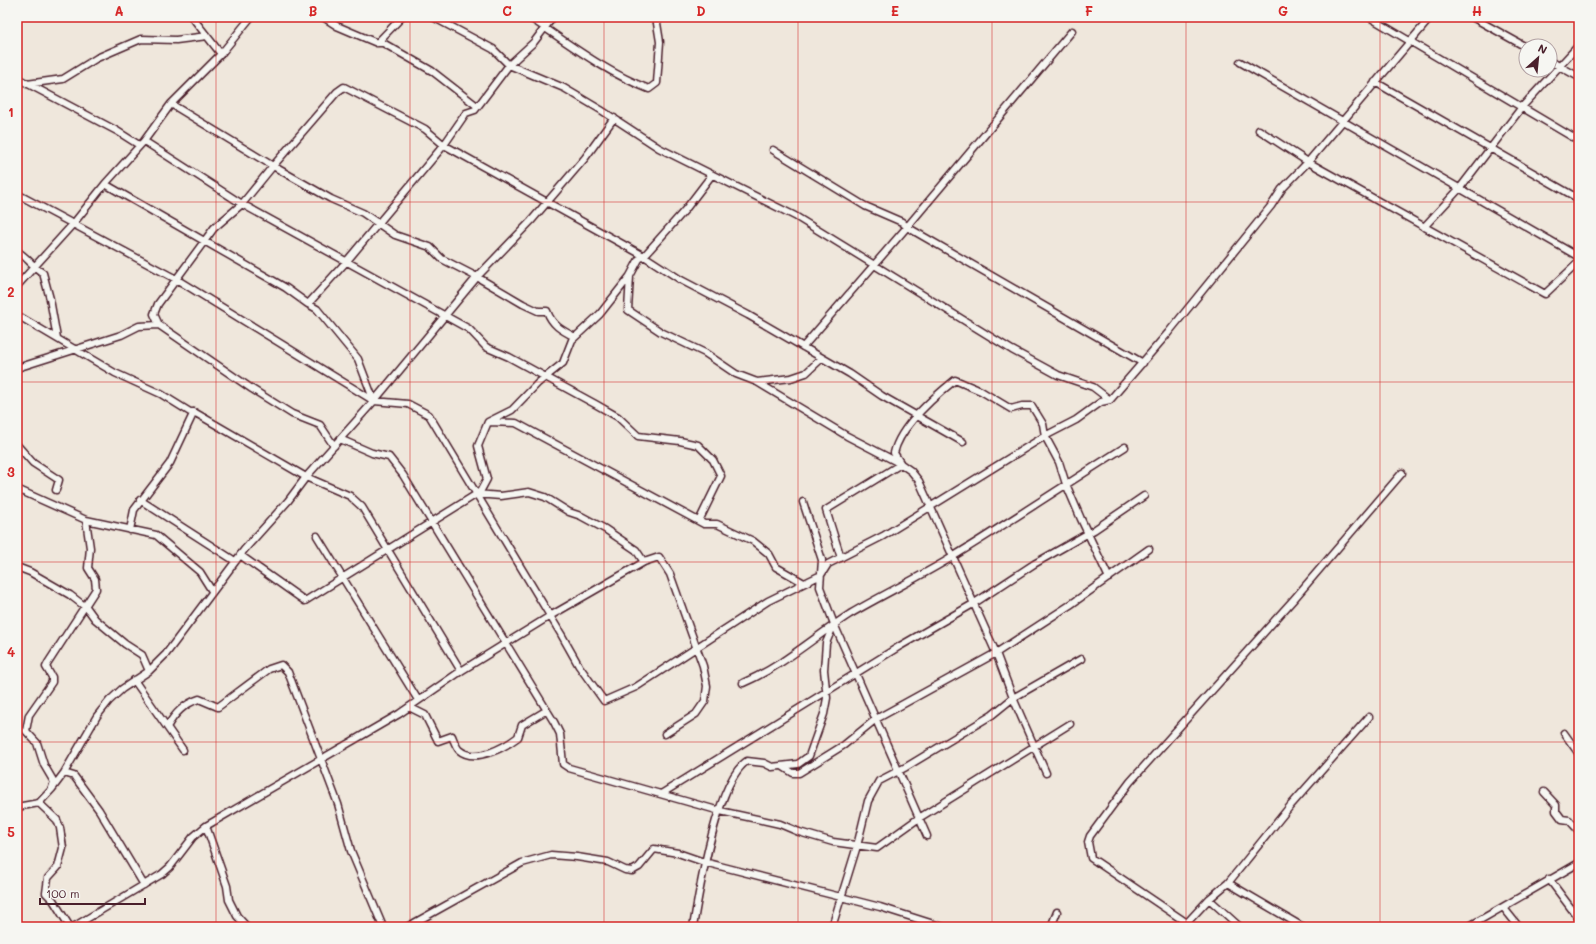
<svg xmlns="http://www.w3.org/2000/svg" width="1596" height="944" font-family="Mali,sans-serif">
<rect width="100%" height="100%" fill="#efe7dc"/>
<filter id="ink" filterUnits="userSpaceOnUse"><feTurbulence type="fractalNoise" baseFrequency=".025" numOctaves="2"/><feDisplacementMap in="SourceGraphic" scale="8" xChannelSelector="R" yChannelSelector="G"/><feConvolveMatrix kernelMatrix="1 2 1 2 8 2 1 2 1" color-interpolation-filters="sRGB"/></filter>
<g filter="url(#ink)">
<g fill="none" stroke-linecap="round" stroke-linejoin="round">
<g stroke="#4a1f2b" stroke-width="9">
<path id="minor" d="M192,17L221,54
M323,17L337,26L377,43H383L432,71L477,106
M433,17L493,49L509,65L564,88L601,110L659,148L795,216L1012,350L1058,375L1093,387L1110,400
M529,17C568,43 605,72 649,89L657,83L660,42L656,17
M1369,17L1579,141
M1472,17L1526,47
M1072,31L907,227L1143,363
M377,43L402,17
M1550,61L1579,77
M1240,62L1579,257
M17,78L117,131L139,145
M1375,82L1579,199
M27,84L63,79L97,58L141,39L176,40L207,36
M171,104L273,166L331,199L363,213L395,235L430,247L442,259L477,277L523,304L538,311H547C552,325 561,330 575,337
M1259,130L1308,162L1545,294L1579,262
M144,141L242,204L469,329L486,347L509,357L597,405L618,417L638,436L680,441L698,445L713,460L721,476L699,521
M773,150L865,206L902,222L907,227L803,347
M105,184L286,288L308,304
M17,194L176,279L374,401L408,404L429,415L561,634L579,666L604,701L636,687L768,601L821,575L828,564L883,536L1045,436L1076,420L1101,402L1110,400L1168,333L1271,206L1282,189L1308,162L1431,17
M1424,227L1460,188L1522,107L1579,45
M17,251C27,257 33,267 43,273L50,299L57,338
M630,276L628,310L661,332L705,353L736,374L757,382L791,378L806,373L822,358
M17,286L73,224L105,184L144,141L171,104L221,54L251,17
M17,315L115,373L161,394L190,412H194L306,477L350,496L362,507L461,671
M17,368L121,335L139,326L159,325
M757,382L847,436L901,464L894,453C900,426 934,397 955,380L981,391L1011,409L1022,406H1032L1043,424L1045,436L1059,462L1066,484L1081,519L1109,578
M374,401L358,359L317,309L308,304L346,262L444,145L466,113L475,110L509,65L534,42L553,17
M489,422L516,423L704,524H717L753,541L769,554L776,567L804,583
M340,439L372,453L389,457L403,475L554,722L560,734L563,764L569,768L720,811L780,824L799,832L833,842L877,848L919,818L1070,724
M17,445L33,463L59,480L56,490
M334,446L320,425L292,414L252,389L159,325L154,314L158,304L214,228L242,204L273,166L337,92L344,87L425,129L444,145L644,256L681,280L748,315L850,374L882,396L963,442
M17,489L86,520L156,535L200,572L212,591
M476,494L501,496L529,492L545,497L569,512L581,516L605,529L636,550L644,562
M140,500L235,561
M130,530L134,510L170,463L194,412
M317,536L418,700
M240,555L305,601L480,492L487,479L478,446L488,422L512,410L538,383L563,363L572,340L600,314L630,276L639,259L644,256L685,210L711,176
M841,558L826,510L901,464L911,471L919,481L996,653L1013,698L1046,773
M17,567L30,572L70,595L87,608L95,619L125,644L142,655L149,671
M834,624L927,836
M134,680L183,750
M743,683C783,666 814,637 850,614C884,594 920,577 954,556C1011,521 1068,483 1125,447
M409,707L425,715L438,741L452,736C454,741 456,747 459,750C475,764 505,747 518,737L522,725L547,710
M167,727C175,713 184,704 199,699L218,707L269,669L281,665L288,672L338,804L351,851L383,927
M1564,733L1579,754
M782,766L793,773H799L844,745L876,719L996,653L1070,605L1149,549
M64,773L74,776L99,810L144,885
M52,788L54,782L44,765L37,743L26,731L29,715L52,682V677L46,667L48,663L96,589L95,579L88,568L90,548L86,520
M1544,792L1556,805V811L1562,819L1569,820L1579,831
M661,794L900,646L973,604L1034,564L1094,530L1144,496
M39,803L57,820L60,828L63,848L58,867L48,878L46,893L53,900L70,927
M17,807L39,803L52,789L64,773L97,716L109,701L122,689L149,671L166,654L244,550L288,501L306,477L374,401L477,277L531,221L585,158L614,118
M206,826L227,886L229,900L237,916L247,927
M1549,879L1579,919
M1228,883L1303,927
M1209,899L1240,927
M1503,907L1519,927
M1187,923L1091,858L1088,842L1090,836L1130,782L1294,599L1402,473
M73,927L162,874L170,867L193,837L206,826L399,714L461,671L550,616L644,562L659,557L670,574L703,666L707,686L705,701L696,714L665,734
M407,927L522,863L551,855L577,857L608,862L625,870L632,871L639,867L654,849L678,853L704,862L880,907L943,927
M693,927C699,892 717,780 747,761L764,763L772,767L798,764L809,756L824,714L827,698L824,670L826,643L834,624L820,587L822,560L803,502
M832,927L857,846L868,801L879,781L906,767L992,715L1013,698L1081,659
M1051,927L1057,912
M1183,927L1209,899L1228,883L1291,805L1369,717
M1468,927L1579,863"/>
</g>
<use href="#minor" stroke="#f6f6f2" stroke-width="6"/>
</g>
</g>
<path fill="none" stroke="#d62828" stroke-width="1" stroke-opacity="0.55" d="M216,17V927M410,17V927M604,17V927M798,17V927M992,17V927M1186,17V927M1380,17V927M17,202H1579M17,382H1579M17,562H1579M17,742H1579"/>
<rect width="1596" height="944" fill="none" stroke="#f6f6f2" stroke-width="44"/>
<g transform="translate(1538 58) rotate(27)"><circle r="19" fill="#f6f6f2" stroke="#b1a0a2"/>
<path d="M0-3L7 15L0 10L-7 15Z" fill="#4a1f2b"/>
<text y="-6" font-size="11" font-weight="bold" text-anchor="middle" fill="#4a1f2b">N</text>
</g>
<path d="M40 898v6h105v-6" fill="none" stroke="#4a1f2b" stroke-width="2"/>
<text x="46" y="898" font-size="12" fill="#4a1f2b" stroke="#f6f6f2" stroke-width="3" paint-order="stroke">100 m</text>
<rect x="22" y="22" width="1552" height="900" fill="none" stroke="#d62828" stroke-width="1.5"/>
<g font-size="13" text-anchor="middle" font-weight="bold" fill="#d62828">
<text x="119" y="16">A</text>
<text x="313" y="16">B</text>
<text x="507" y="16">C</text>
<text x="701" y="16">D</text>
<text x="895" y="16">E</text>
<text x="1089" y="16">F</text>
<text x="1283" y="16">G</text>
<text x="1477" y="16">H</text>
<text x="11" y="117">1</text>
<text x="11" y="297">2</text>
<text x="11" y="477">3</text>
<text x="11" y="657">4</text>
<text x="11" y="837">5</text>
</g>
</svg>
